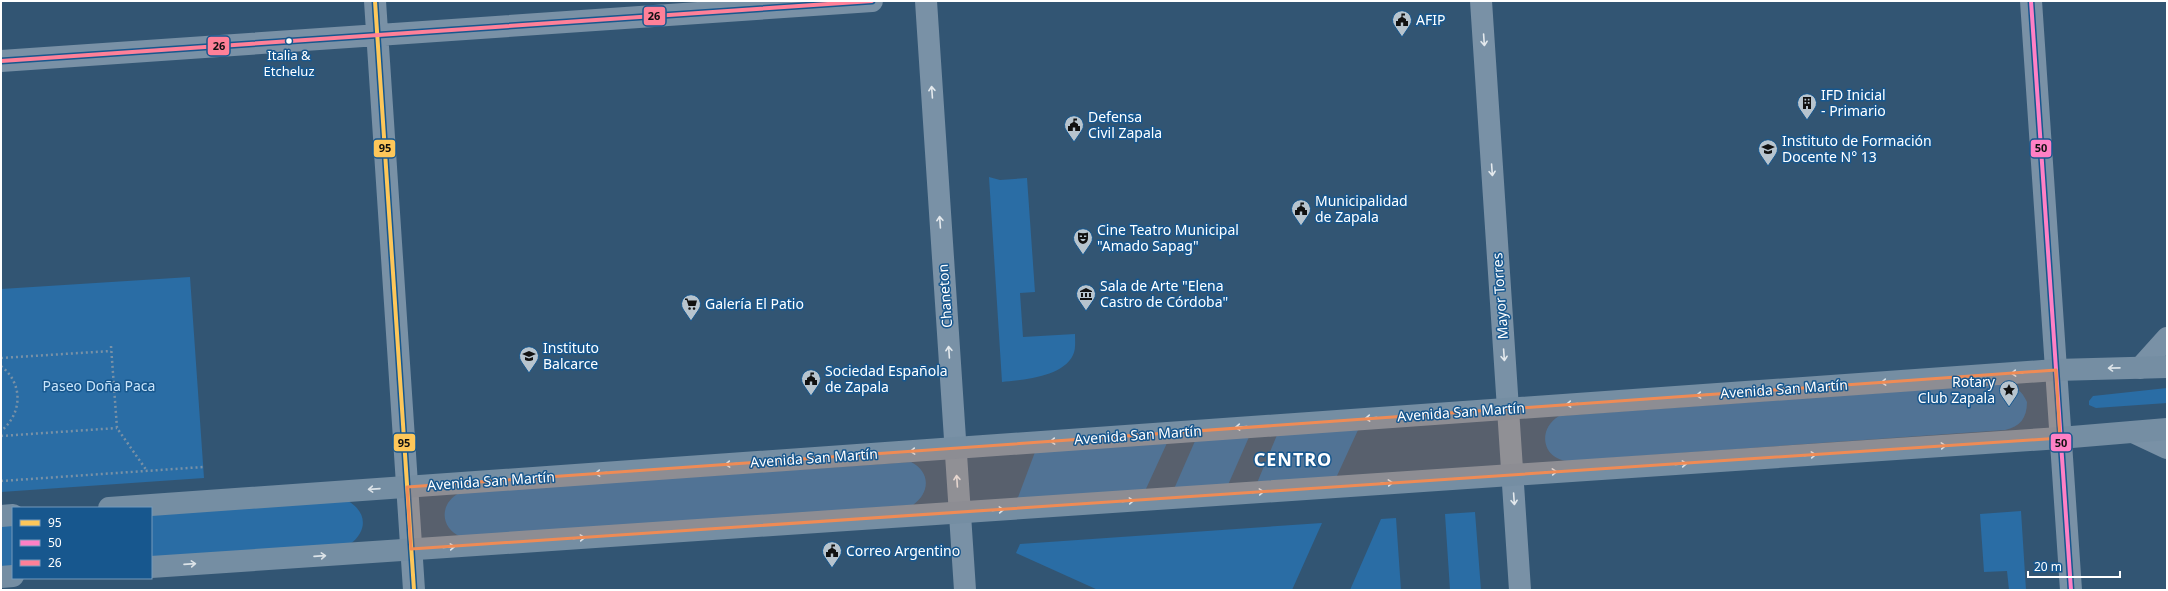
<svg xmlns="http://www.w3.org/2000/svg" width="2168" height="591" font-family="'Noto Sans',sans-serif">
<rect width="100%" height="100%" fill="#325573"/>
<path fill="#2a6da5" d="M989,177L1000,180L1027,178L1035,292L1020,293L1023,337L1075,334C1075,341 1076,349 1073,355C1063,377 1022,380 1002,382Z
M190,277L204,478L1,492V289Z
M2003,384C2016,386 2022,391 2027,402C2027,418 2020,427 2005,430L1568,461C1542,459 1537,429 1559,416Z
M2167,388V403L2096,408L2089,405V401L2093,396Z
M1358,430L1336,478L1257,483L1277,435Z
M1249,437L1228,485L1174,489L1195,441Z
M1167,443L1145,491L1017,500L1035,452Z
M911,462C931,472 930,493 913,505L461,537C440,528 439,504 459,493Z
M348,501C367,512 368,531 350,544L151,559V513Z
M2021,511L2026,590H2009L2007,571L1984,572L1980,514Z
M1475,512L1481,590H1450L1445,514Z
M1396,518L1401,590H1350L1381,519Z
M13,523V569L1,570V524Z
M1322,523L1292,590H1098L1016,553L1020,544Z"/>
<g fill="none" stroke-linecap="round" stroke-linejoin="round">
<path stroke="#7991a6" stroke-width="2.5" stroke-dasharray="2 3" stroke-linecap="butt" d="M111,346L117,428L147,471
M1,358L111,351
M1,366C23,383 23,413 1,431
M1,436L117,428
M1,481L203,467"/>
<path stroke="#7991a6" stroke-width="22" d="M375,1L414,590
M926,1L965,590
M1481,1L1520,590
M2031,1L2071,590
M1,61L872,1"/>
<path stroke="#7991a6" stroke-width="22" d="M2140,368L2167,338
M2133,432L2167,448"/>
<path stroke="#758ea3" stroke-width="22" d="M109,508L2056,370L2167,367
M1,516L13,515
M151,567L2060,438L2167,429
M1,577L13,576"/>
<g stroke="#17578e" stroke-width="7">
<path id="bus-1" d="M375,1L414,590"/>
</g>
<g stroke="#17578e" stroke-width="7">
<path id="bus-2" d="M2031,1L2071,590"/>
</g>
<g stroke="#17578e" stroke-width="7">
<path id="bus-3" d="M1,61L872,1"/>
</g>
<use href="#bus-1" stroke="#fdc75a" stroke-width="4"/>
<use href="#bus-2" stroke="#ff80c5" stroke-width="4"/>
<use href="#bus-3" stroke="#ff8098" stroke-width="4"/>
</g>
<defs><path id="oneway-shaft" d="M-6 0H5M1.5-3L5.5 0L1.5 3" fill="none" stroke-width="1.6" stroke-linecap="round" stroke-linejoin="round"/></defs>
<g stroke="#e4e9ed">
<use href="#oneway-shaft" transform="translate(1484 40) rotate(86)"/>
<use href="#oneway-shaft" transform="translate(932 92) rotate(-94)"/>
<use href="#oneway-shaft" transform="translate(1492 170) rotate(86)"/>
<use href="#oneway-shaft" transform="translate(940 222) rotate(-94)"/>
<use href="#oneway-shaft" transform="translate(949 352) rotate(-94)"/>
<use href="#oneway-shaft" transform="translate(1504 355) rotate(86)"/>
<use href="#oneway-shaft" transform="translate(957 481) rotate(-94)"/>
<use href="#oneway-shaft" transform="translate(1514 499) rotate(86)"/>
</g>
<g stroke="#dce3e8">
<use href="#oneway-shaft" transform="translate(2114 368) rotate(179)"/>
<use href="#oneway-shaft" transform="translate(2017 373) rotate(176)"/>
<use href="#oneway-shaft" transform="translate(1887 382) rotate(176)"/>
<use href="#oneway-shaft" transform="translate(1702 395) rotate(176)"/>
<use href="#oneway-shaft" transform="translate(1572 404) rotate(176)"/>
<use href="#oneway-shaft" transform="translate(1371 418) rotate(176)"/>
<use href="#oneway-shaft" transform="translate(1241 427) rotate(176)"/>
<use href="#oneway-shaft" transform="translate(1056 441) rotate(176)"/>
<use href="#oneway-shaft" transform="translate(1940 446) rotate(-4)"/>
<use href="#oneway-shaft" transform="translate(916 451) rotate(176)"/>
<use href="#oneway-shaft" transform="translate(1810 455) rotate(-4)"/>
<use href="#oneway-shaft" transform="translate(731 464) rotate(176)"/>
<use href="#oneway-shaft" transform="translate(1681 464) rotate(-4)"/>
<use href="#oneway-shaft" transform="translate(1551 472) rotate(-4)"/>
<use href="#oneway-shaft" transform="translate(601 473) rotate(176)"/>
<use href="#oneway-shaft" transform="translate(1387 483) rotate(-4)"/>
<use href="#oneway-shaft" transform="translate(374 489) rotate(176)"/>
<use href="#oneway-shaft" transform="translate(1258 492) rotate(-4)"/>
<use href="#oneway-shaft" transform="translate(1128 501) rotate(-4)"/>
<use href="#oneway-shaft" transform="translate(998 510) rotate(-4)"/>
<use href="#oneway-shaft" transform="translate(579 538) rotate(-4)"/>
<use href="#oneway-shaft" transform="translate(449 547) rotate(-4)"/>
<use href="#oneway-shaft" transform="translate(320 556) rotate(-4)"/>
<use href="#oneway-shaft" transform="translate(190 564) rotate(-4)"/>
</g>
<path fill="#ef8b55" fill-opacity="0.2" stroke="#ef8b55" stroke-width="3" stroke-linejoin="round" d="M2056,370L2060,438L411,549L407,487Z"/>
<defs>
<g id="civic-pin" transform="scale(1)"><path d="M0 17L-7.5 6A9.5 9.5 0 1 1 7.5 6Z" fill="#b7c4ce" stroke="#17578e"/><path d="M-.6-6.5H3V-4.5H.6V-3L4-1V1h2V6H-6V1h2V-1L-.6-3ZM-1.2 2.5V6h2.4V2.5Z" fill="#111"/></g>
<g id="building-pin" transform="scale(1)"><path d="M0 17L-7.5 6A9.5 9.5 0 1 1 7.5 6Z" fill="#b7c4ce" stroke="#17578e"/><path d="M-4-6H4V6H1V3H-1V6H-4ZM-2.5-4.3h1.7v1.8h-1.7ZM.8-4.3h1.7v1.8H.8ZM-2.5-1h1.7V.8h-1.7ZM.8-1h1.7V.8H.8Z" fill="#111"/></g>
<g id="university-pin" transform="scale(1)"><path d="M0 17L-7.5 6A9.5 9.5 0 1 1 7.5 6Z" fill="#b7c4ce" stroke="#17578e"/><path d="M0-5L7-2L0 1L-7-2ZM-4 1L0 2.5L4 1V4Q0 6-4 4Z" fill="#111"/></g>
<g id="theatre-pin" transform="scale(1)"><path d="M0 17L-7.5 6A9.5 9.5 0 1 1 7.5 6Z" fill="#b7c4ce" stroke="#17578e"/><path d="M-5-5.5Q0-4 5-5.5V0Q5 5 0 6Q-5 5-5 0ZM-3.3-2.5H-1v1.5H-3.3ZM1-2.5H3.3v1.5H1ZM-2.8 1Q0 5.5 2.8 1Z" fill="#111"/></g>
<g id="museum-pin" transform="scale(1)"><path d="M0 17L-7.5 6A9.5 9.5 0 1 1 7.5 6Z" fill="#b7c4ce" stroke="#17578e"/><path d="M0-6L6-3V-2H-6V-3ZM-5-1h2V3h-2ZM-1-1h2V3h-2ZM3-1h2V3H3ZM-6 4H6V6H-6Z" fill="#111"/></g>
<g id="supermarket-pin" transform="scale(1)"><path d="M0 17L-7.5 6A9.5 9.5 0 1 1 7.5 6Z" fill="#b7c4ce" stroke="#17578e"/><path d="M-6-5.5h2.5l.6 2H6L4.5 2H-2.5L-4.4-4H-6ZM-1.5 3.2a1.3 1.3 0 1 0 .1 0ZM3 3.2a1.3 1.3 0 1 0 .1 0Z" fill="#111"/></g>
<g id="sight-pin" transform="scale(1)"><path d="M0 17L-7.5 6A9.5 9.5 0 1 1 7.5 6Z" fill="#b7c4ce" stroke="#17578e"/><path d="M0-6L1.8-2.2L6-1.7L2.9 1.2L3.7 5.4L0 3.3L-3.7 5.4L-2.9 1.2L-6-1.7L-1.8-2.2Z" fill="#111"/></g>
</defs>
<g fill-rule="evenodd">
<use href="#civic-pin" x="1402" y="20"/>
<use href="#building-pin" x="1807" y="103"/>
<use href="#civic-pin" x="1074" y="125"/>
<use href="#university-pin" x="1768" y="149"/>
<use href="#civic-pin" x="1301" y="209"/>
<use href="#theatre-pin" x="1083" y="238"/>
<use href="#museum-pin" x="1086" y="294"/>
<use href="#supermarket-pin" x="691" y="304"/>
<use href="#university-pin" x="529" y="356"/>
<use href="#civic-pin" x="811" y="379"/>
<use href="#sight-pin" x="2009" y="390"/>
<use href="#civic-pin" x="832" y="551"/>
</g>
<circle fill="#fff" stroke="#17578e" stroke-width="1.5" cx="289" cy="41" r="3.5"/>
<g text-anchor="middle" stroke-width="3" stroke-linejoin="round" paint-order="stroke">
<g font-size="13" fill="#fff" stroke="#17578e">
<text x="289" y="60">Italia &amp;<tspan x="289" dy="16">Etcheluz</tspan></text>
</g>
<g font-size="14" fill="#fff" stroke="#17578e" text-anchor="start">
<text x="1416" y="25">AFIP</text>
<text x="1821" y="100">IFD Inicial<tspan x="1821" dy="16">- Primario</tspan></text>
<text x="1088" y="122">Defensa<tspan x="1088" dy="16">Civil Zapala</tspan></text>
<text x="1782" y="146">Instituto de Formación<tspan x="1782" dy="16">Docente N° 13</tspan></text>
<text x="1315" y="206">Municipalidad<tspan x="1315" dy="16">de Zapala</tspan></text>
<text x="1097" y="235">Cine Teatro Municipal<tspan x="1097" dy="16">"Amado Sapag"</tspan></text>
<text x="1100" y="291">Sala de Arte "Elena<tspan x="1100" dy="16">Castro de Córdoba"</tspan></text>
<text x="705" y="309">Galería El Patio</text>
<text x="543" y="353">Instituto<tspan x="543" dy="16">Balcarce</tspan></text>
<text x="825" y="376">Sociedad Española<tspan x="825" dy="16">de Zapala</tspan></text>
<text x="1995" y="387" text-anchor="end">Rotary<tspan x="1995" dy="16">Club Zapala</tspan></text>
<text x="846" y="556">Correo Argentino</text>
</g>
<g font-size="14" fill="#fff" stroke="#17578e">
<text transform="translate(945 296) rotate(-94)" y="5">Chaneton</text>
<text transform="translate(1500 296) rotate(-94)" y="5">Mayor Torres</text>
<text transform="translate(1784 389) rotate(-4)" y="5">Avenida San Martín</text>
<text transform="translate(1461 412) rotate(-4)" y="5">Avenida San Martín</text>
<text transform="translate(1138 435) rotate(-4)" y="5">Avenida San Martín</text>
<text transform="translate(814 458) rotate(-4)" y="5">Avenida San Martín</text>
<text transform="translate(491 481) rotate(-4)" y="5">Avenida San Martín</text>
</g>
<g font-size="14" fill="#c9e5fb" stroke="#17578e">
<text x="99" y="391">Paseo Doña Paca</text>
</g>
<g font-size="18" font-weight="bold" letter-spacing="1" fill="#fff" stroke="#17578e">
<text x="1293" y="466">CENTRO</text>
</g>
</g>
<g stroke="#17578e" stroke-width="1.5">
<rect x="643" y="6" width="23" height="20" rx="4" fill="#ff8098"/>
<rect x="207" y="36" width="23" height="20" rx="4" fill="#ff8098"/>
<rect x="373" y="139" width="23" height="19" rx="4" fill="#fdc75a"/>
<rect x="2030" y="139" width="22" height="19" rx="4" fill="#ff80c5"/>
<rect x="393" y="433" width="23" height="19" rx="4" fill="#fdc75a"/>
<rect x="2050" y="433" width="22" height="19" rx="4" fill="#ff80c5"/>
</g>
<g font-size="11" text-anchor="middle" font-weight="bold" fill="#111">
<text x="654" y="20">26</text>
<text x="219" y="50">26</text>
<text x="385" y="152">95</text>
<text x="2041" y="152">50</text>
<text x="404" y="447">95</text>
<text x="2061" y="447">50</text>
</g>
<rect width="2168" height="591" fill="none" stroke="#ffffff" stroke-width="4"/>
<rect x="12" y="507" width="140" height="72" fill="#17578e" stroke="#749abb"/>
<rect x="20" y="520" width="20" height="6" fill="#fdc75a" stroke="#749abb"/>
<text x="48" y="527" font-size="12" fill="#ffffff">95</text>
<rect x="20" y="540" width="20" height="6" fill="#ff80c5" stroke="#749abb"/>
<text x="48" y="547" font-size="12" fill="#ffffff">50</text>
<rect x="20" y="560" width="20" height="6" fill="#ff8098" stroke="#749abb"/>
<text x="48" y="567" font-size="12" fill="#ffffff">26</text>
<path d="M2028 571v6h92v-6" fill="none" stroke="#ffffff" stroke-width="2"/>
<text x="2034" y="571" font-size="12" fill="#ffffff" stroke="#17578e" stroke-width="3" paint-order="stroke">20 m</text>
</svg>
